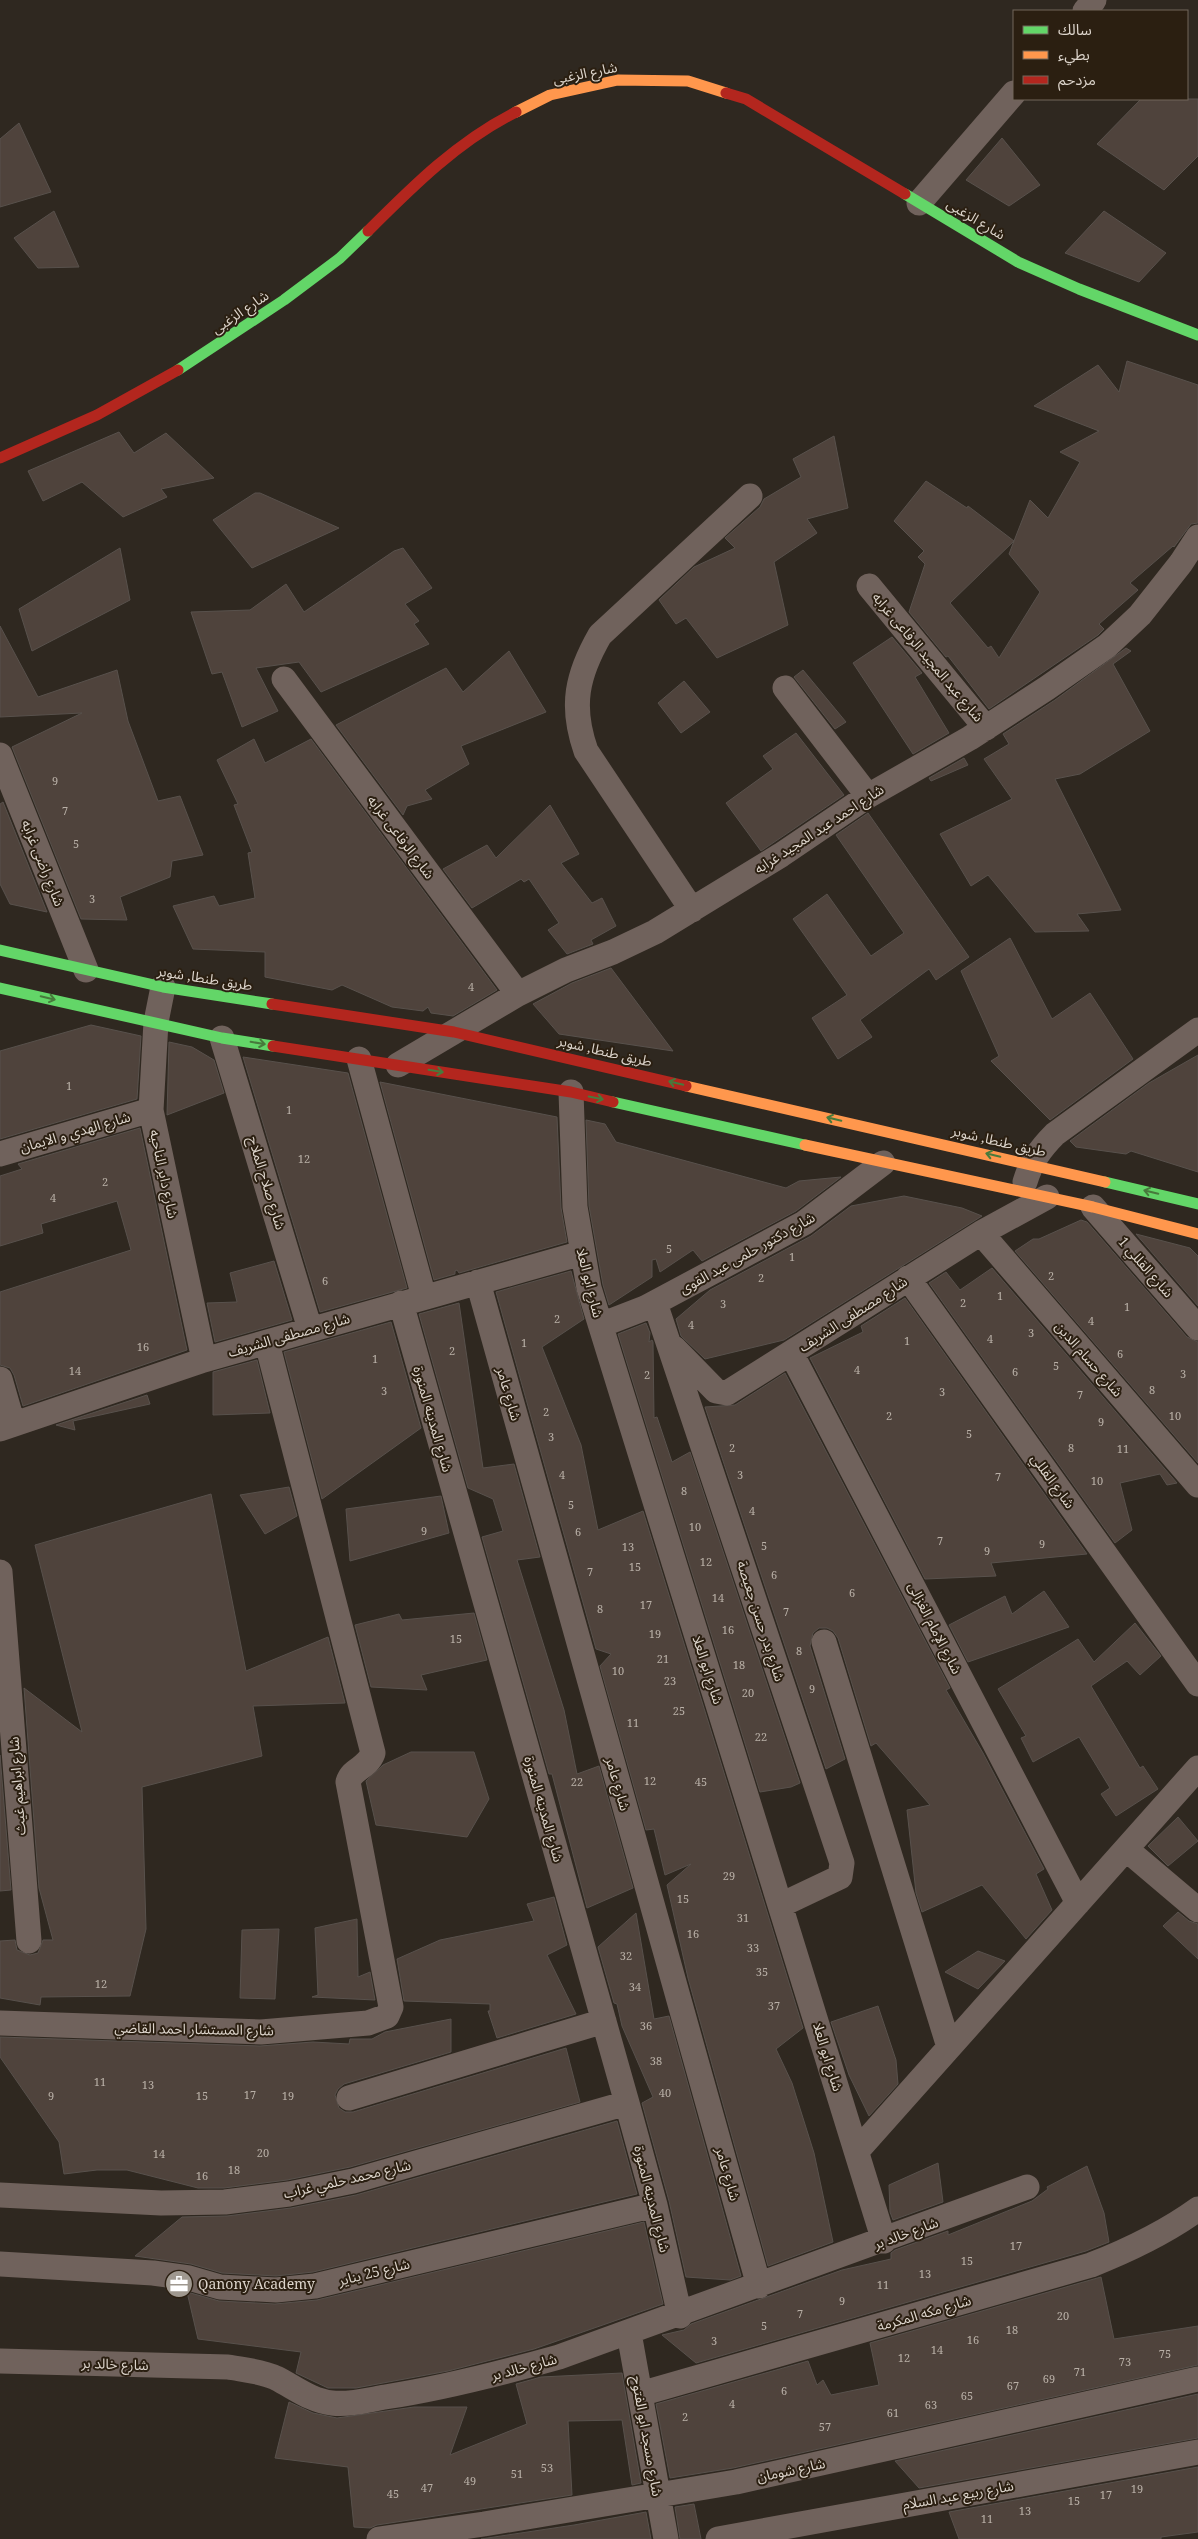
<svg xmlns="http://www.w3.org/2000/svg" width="1198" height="2539" font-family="'Noto Serif','Noto Sans Arabic',serif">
<rect width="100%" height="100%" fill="#2f2820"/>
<path fill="#4f433c" stroke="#58514c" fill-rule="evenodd" d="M1141,99H1198V156L1164,190L1097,144Z
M19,123L51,192L0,207V139Z
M1002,138L1040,185L1009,206L966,180Z
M54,211L79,267L38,268L14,238Z
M1104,211L1166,253L1139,282L1065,253Z
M1127,361L1198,385V523L1191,524L1174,547L1173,546L1130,583L1138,590L1099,624L1104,629L1098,635L989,709L948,656L946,657L909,612L925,564L918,557L924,551L894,521L926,481L967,508L968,506L1014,541L1030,500L1048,518L1080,462L1060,452L1099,431L1034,406L1098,365L1119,392ZM1014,541L1009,554L1040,592L999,658L991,646L988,648L950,603Z
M119,432L134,453L166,433L214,478L161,489L167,497L123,517L82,482L43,501L28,471Z
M834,436L848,508L807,519L817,533L774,562L788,625L717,658L686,618L676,624L659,600L694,567L735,548L725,538L760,507L764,499L801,477L793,459Z
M255,493H260L339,528L252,568L213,520Z
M120,548L130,600L32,651L19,609Z
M403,548L432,588L405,604L419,621L414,624L429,644L321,692L299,662L256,668L278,711L242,727L222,672L212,674L191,612L250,610L286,584L304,612L394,551Z
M0,626L38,697L117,670L128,721L158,801L180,796L203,855L172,861L170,877L120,897L127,920L81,919L12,747L82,713L0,717Z
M892,637L922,673L915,677L949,733L913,754L853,663Z
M1126,648L1131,651L1113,664L1150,731L1080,774L1055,779L1121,910L1077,914L1089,931L1035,932L988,875L971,886L940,834L1012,799L984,759L1009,744L1003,734L1055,700Z
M509,651L546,712L461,746L469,764L425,790L432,799L407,806L403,815L336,725L446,668L463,692Z
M803,670L846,722L835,729L794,677Z
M684,681L710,712L681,733L658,703Z
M796,733L844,795L761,851L726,803L773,769L763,756Z
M254,739L265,763L311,739L497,990L453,1016L431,1013L428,1007L423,1011L392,1007L342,985L332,990L265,977V952L193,949L173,906L214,896L219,906L255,898L248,853L252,852L234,805L238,804L217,760Z
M964,758L968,765L931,781L929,778Z
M3,802L47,912L10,904L0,884V804Z
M550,805L579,854L561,863L592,903L602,898L616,926L591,940L593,944L567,954L548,930L559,923L529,879L524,882L521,879L472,908L443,869L487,845L496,858Z
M868,813L969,957L936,980L929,969L860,1020L872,1037L838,1059L812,1018L847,995L793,919L827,894L871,956L904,933L836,835Z
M1010,938L1052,1019L1090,993L1133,1059L1050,1120L991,1061L999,1056L961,971Z
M611,968L673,1051L559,1034L533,1004L572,983Z
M91,1025L141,1036L137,1099L0,1139V1051Z
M169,1042L192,1047L214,1060L224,1093L167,1115Z
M1198,1055V1172L1131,1151L1126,1154L1076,1147L1070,1141L1149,1083Z
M243,1057L348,1073L407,1288L320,1312Z
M380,1082L557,1117L561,1208L567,1242L459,1273L457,1270L455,1271V1274L434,1280Z
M586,1120L605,1124L616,1142L786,1188L799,1181L841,1177L796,1211L702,1261L693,1250L660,1272L656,1259L652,1260V1277L609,1305L603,1285L589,1206Z
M140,1128L187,1350L23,1406L14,1375L10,1368L0,1365V1292L131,1250L117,1201L41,1224L43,1233L0,1246V1176L22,1169L18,1164Z
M904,1196L962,1208L982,1216L784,1340L705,1359L681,1336L676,1319L710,1290L811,1236L851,1206Z
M1081,1220L1087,1222L1187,1337L1198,1342V1463L1015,1251L1033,1239H1039Z
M1136,1234L1190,1248L1198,1256V1306Z
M274,1261L292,1320L215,1342L207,1303L237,1302L230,1273Z
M992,1268L1177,1483L1167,1485L1160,1474L1120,1483L1132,1530L1115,1543L929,1283L946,1272L960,1290Z
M571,1271L584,1319L542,1347L581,1445L598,1530L643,1511L803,2028L776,2049L792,2083L814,2153L833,2242L768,2266L688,1978L667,1885L691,1864L665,1875L654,1829L646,1830L600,1666L611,1654L596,1649L496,1292Z
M905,1298L1087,1554L991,1563L996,1576L925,1579L810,1358L863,1332L861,1326Z
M459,1303L483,1468L514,1464L540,1557L517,1560L564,1710L577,1774L599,1766L633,1888L587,1908L552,1774H549L482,1537L503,1531L493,1499L468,1488L419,1314Z
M391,1322L421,1428L322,1499L284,1352Z
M646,1323L650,1333L649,1342L652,1340L653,1342L654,1418L657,1417L672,1462L690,1452L800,1783L791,1787L760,1792L618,1334Z
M257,1360L270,1413L213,1415V1372Z
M785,1373L950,1688L946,1690L983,1753L1044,1869L1036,1874L1052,1910L1026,1939L982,1885L922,1912L916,1893L907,1810L930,1805L876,1743L871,1746L838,1638L833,1631L827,1628H819L813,1633L810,1646L845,1759L826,1769L705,1407L735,1405Z
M147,1395L150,1404L73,1421L75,1430L56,1425Z
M289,1487L297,1516L265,1534L240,1495Z
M211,1494L246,1671L328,1637L345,1703L253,1706L262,1756L142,1787L146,1929L130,1996L41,1997L40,2005L0,1998V1941L15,1940L17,1950L30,1955L38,1953L43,1940H53L39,1888L24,1688L82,1732L35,1545Z
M441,1496L449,1533L350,1561L346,1509Z
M1044,1591L1069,1627L968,1662L949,1625L1005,1596L1012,1614Z
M474,1613L487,1660L421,1675L427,1690L371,1687L355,1625L399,1614L402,1620Z
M1135,1623L1161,1656L1140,1675L1127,1661L1091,1686L1140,1768L1143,1766L1158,1789L1116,1816L1101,1794L1110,1788L1079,1737L1033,1762L1021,1738L1026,1736L998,1689L1078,1639L1094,1662Z
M411,1752H474L489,1799L467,1837L376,1825L366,1781L383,1765Z
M0,1755L11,1890L0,1891Z
M1178,1817L1198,1841L1168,1866L1148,1846Z
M554,1897L567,1945L547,1955L576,2014L497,2038L488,2011H490V2004L404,2001L397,1959L440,1940L534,1921L527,1904Z
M1178,1912L1189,1921L1198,1924V1959L1163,1926Z
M636,1913L654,2019L669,2016L741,2276L730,2280L686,2277L669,2201L642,2103L653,2097L622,2026L617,2004L614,2003L598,1947Z
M357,1919L358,1977L370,1972L375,2000L312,1997L318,1995L315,1928Z
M279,1929L275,1999L240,1998L242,1930Z
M978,1951L1005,1961L978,1989L945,1972Z
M878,2006L896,2060L898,2084L869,2116L849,2075L831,2022Z
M451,2019V2052L344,2084L338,2089L335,2095L339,2108L345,2112H353L566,2048L580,2102L350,2167L287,2180L224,2188H198L127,2170H97L64,2174L59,2142L0,2057V2037L260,2046L313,2042L349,2044L350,2039H372L385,2032Z
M617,2121L637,2194L313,2272L276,2276L222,2273L191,2264L135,2256L182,2217L227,2216L291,2208L356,2195Z
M938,2163L943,2202L893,2220L890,2212L889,2185Z
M1087,2166L1104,2213L1109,2242L1086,2251L696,2363L662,2335L684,2330L691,2324L842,2270L891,2259V2253L895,2250L948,2231V2235L1032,2201L1048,2189L1047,2187Z
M644,2222L663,2304L534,2349L448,2371L356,2388H328L296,2373L301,2352L198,2339L187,2292L219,2301L275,2304L317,2300Z
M1101,2277L1114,2339L1198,2326V2365L733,2468L670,2478L656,2404L808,2361L817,2385L823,2380L831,2395L879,2385L870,2343Z
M622,2373L641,2483L632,2485L622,2420L568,2421L572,2495L377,2525L370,2528L354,2527L348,2467L275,2458L289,2402L313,2413L337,2418L414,2407H467L450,2455L527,2424L516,2384L541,2377Z
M1198,2394V2438L919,2488L895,2461Z
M1198,2467V2532L1161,2537V2539H959L949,2512Z
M694,2504L701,2539H680L675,2507Z
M646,2512L651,2539H481L574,2525Z"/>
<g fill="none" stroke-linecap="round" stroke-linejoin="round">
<path stroke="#70625c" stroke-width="25" d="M1085,11L1094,0
M919,203L1014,93
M869,586L986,728
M284,679L518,994
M785,688L868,796
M0,755L86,970
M692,910L586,751C570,706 577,675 600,635L750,496
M163,987L156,1022L151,1110L204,1360
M222,1038L310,1329
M359,1059L424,1297
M398,1065L518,994L566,970L613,952L655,932L781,855L868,796L970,738L1047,688L1107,646L1140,615L1181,563L1198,537
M571,1092L575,1207L589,1288L884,2241
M0,1154L151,1110
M1025,1182C1031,1162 1040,1149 1055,1134L1198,1030
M1093,1207L1198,1328
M981,1233L1198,1485
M908,1278L1198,1684
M478,1282L759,2286
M401,1303L627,2103L655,2205L680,2316
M655,1303L842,1863L840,1877L781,1905
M601,1325L645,1308L804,1223L883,1163
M674,1348L716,1391L727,1393L981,1233L1047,1197
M791,1353L1078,1903
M0,1379L13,1424
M0,1429L204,1360L582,1253
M0,1572L29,1941
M824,1642L949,2047
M1126,1849L1198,1910
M0,2023L261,2032L368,2023L387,2016L391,2007L348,1782C352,1768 367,1769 373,1753L267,1343
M349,2098L604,2021
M857,2151L1198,1768
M0,2195L161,2203L225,2202L289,2194L353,2181L627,2103
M0,2264L153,2273L189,2278L220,2287L276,2290L315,2286L655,2205
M629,2333L666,2539
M0,2361L228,2367C245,2370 261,2371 276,2378C294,2387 311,2401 332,2403C349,2405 368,2400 385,2397C444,2388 502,2373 559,2357L1027,2187
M640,2394L1091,2265C1129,2250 1165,2233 1198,2209
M379,2539L484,2524L736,2482L1198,2379
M718,2539L1198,2452"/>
<path stroke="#63d668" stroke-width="11" d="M905,194L1018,262L1079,289L1198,335
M178,370L284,300L340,258L368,231
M0,950L163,987L272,1004
M0,988L222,1038L273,1046
M613,1102L805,1145
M1105,1182L1198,1204"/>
<path stroke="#ff974d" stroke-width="11" d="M516,112L550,95L618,80L688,81L726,93
M686,1086L1105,1182
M805,1145L1093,1207L1198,1234"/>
<path stroke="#b3261e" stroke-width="11" d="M726,93L746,99L905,194
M368,231C413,186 458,141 516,112
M0,458L97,415L178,370
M272,1004L454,1032L686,1086
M273,1046L571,1092L613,1102"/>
</g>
<defs><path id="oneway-shaft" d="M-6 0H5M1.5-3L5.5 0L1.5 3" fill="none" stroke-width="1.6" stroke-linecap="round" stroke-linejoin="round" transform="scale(1.25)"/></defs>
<g stroke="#477a3c">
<use href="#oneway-shaft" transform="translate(48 998) rotate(13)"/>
<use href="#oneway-shaft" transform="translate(258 1043) rotate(9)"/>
<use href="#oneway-shaft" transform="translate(436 1071) rotate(9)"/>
<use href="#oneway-shaft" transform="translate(676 1083) rotate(-167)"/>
<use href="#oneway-shaft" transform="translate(596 1098) rotate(12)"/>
<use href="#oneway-shaft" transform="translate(834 1119) rotate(-167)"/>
<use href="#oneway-shaft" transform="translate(993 1155) rotate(-167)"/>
<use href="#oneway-shaft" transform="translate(1151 1192) rotate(-166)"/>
</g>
<defs>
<g id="office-disc" transform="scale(1.4375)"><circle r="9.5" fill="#9f988f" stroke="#2b1f11"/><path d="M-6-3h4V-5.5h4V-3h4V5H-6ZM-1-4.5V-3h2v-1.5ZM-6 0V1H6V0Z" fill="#fff"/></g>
</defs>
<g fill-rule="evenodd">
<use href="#office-disc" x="179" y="2284"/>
</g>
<g text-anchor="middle" stroke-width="4" stroke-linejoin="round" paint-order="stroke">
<g font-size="11" fill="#b9b0a7">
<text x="55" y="785">9</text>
<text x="65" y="815">7</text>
<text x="76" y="848">5</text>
<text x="92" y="903">3</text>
<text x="471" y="991">4</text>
<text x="69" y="1090">1</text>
<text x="289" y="1114">1</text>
<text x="304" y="1163">12</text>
<text x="105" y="1186">2</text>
<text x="53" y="1202">4</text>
<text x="669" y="1253">5</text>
<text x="792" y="1261">1</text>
<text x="1051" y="1280">2</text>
<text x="761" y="1282">2</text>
<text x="325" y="1285">6</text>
<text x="1000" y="1300">1</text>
<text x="963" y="1307">2</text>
<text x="723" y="1308">3</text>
<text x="1127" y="1311">1</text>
<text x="557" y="1323">2</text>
<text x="1091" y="1325">4</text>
<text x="691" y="1329">4</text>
<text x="1031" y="1337">3</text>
<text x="990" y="1343">4</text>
<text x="907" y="1345">1</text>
<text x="524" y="1347">1</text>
<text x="143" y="1351">16</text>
<text x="452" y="1355">2</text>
<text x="1120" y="1358">6</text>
<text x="375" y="1363">1</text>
<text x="1056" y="1370">5</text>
<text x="857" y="1374">4</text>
<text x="75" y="1375">14</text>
<text x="1015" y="1376">6</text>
<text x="1183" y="1378">3</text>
<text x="647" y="1379">2</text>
<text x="1152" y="1394">8</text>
<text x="384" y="1395">3</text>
<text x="942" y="1396">3</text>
<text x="1080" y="1399">7</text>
<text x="546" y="1416">2</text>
<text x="889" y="1420">2</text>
<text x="1175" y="1420">10</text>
<text x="1101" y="1426">9</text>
<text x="969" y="1438">5</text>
<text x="551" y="1441">3</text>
<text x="732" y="1452">2</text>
<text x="1071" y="1452">8</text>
<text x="1123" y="1453">11</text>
<text x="562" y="1479">4</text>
<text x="740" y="1479">3</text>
<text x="998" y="1481">7</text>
<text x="1097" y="1485">10</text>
<text x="684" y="1495">8</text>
<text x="571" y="1509">5</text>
<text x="752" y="1515">4</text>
<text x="695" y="1531">10</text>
<text x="424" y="1535">9</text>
<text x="578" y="1536">6</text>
<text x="940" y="1545">7</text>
<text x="1042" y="1548">9</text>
<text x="764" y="1550">5</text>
<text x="628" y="1551">13</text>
<text x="987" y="1555">9</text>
<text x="706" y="1566">12</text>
<text x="635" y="1571">15</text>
<text x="590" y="1576">7</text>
<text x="774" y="1579">6</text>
<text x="852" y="1597">6</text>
<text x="718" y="1602">14</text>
<text x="646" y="1609">17</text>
<text x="600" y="1613">8</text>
<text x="786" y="1616">7</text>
<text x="728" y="1634">16</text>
<text x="655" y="1638">19</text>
<text x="456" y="1643">15</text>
<text x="799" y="1655">8</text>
<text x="663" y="1663">21</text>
<text x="739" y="1669">18</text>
<text x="618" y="1675">10</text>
<text x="670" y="1685">23</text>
<text x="812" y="1693">9</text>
<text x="748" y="1697">20</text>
<text x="679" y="1715">25</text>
<text x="633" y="1727">11</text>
<text x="761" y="1741">22</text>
<text x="650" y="1785">12</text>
<text x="577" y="1786">22</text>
<text x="701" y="1786">45</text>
<text x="729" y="1880">29</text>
<text x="683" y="1903">15</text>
<text x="743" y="1922">31</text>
<text x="693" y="1938">16</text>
<text x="753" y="1952">33</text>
<text x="626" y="1960">32</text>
<text x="762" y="1976">35</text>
<text x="101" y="1988">12</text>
<text x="635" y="1991">34</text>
<text x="774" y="2010">37</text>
<text x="646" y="2030">36</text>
<text x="656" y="2065">38</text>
<text x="100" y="2086">11</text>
<text x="148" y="2089">13</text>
<text x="665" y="2097">40</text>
<text x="250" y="2099">17</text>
<text x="51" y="2100">9</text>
<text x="202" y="2100">15</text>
<text x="288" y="2100">19</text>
<text x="263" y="2157">20</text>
<text x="159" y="2158">14</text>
<text x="234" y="2174">18</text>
<text x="202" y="2180">16</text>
<text x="1016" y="2250">17</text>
<text x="967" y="2265">15</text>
<text x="925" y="2278">13</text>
<text x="883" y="2289">11</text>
<text x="842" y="2305">9</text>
<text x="800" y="2318">7</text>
<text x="1063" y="2320">20</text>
<text x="764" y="2330">5</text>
<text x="1012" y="2334">18</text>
<text x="973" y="2344">16</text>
<text x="714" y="2345">3</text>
<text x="937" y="2354">14</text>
<text x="1165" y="2358">75</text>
<text x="904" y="2362">12</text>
<text x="1125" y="2366">73</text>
<text x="1080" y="2376">71</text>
<text x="1049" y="2383">69</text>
<text x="1013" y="2390">67</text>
<text x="784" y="2395">6</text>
<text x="967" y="2400">65</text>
<text x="732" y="2408">4</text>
<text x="931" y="2409">63</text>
<text x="893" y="2417">61</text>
<text x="685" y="2421">2</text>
<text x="825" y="2431">57</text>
<text x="547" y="2472">53</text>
<text x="517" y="2478">51</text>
<text x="470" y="2485">49</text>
<text x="427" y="2492">47</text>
<text x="1137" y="2493">19</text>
<text x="393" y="2498">45</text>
<text x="1106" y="2499">17</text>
<text x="1074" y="2505">15</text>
<text x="1025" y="2515">13</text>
<text x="987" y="2523">11</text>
</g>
<g font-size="14" fill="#dcd4cb" stroke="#2b1f11">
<text transform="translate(585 73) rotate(-11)" y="5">شارع الزغبى</text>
<text transform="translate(976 219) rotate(31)" y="5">شارع الزغبى</text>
<text transform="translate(240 312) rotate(-34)" y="5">شارع الزغبى</text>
<text transform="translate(928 657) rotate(50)" y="5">شارع عبد المجيد الرفاعى غرابه</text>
<text transform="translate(819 829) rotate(-33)" y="5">شارع احمد عبد المجيد غرابه</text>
<text transform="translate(401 837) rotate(53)" y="5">شارع الرفاعى غرابه</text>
<text transform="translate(43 863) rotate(68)" y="5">شارع راضى غرابه</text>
<text transform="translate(205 978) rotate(9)" y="5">طريق طنطا, شوبر</text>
<text transform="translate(605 1051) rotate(13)" y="5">طريق طنطا, شوبر</text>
<text transform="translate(75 1132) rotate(-16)" y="5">شارع الهدي و الايمان</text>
<text transform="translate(999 1141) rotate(13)" y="5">طريق طنطا, شوبر</text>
<text transform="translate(164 1174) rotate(78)" y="5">شارع داير الناحيه</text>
<text transform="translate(267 1183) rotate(73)" y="5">شارع صلاح الملاح</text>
<text transform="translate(747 1253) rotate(-29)" y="5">شارع دكتور حلمى عبد القوى</text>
<text transform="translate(1146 1267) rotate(49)" y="5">شارع القللي 1</text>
<text transform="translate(590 1283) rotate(76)" y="5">شارع ابو العلا</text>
<text transform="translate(853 1314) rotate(-33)" y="5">شارع مصطفى الشريف</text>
<text transform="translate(289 1335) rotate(-16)" y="5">شارع مصطفى الشريف</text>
<text transform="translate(1089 1359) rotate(49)" y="5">شارع حسام الدين</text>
<text transform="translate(509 1394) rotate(74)" y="5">شارع عامر</text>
<text transform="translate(433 1419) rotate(74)" y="5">شارع المدينه المنورة</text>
<text transform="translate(1053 1481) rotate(54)" y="5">شارع القللي</text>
<text transform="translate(761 1621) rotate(72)" y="5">شارع بدر حسن جعيصة</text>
<text transform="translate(935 1628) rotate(63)" y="5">شارع الإمام الغزالى</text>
<text transform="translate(708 1670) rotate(72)" y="5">شارع ابو العلا</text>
<text transform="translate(618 1784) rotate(74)" y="5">شارع عامر</text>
<text transform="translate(17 1786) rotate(-94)" y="5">شارع ابراهيم غيث</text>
<text transform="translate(544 1809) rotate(74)" y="5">شارع المدينه المنورة</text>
<text transform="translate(194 2029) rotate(1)" y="5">شارع المستشار احمد القاضي</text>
<text transform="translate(828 2057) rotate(73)" y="5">شارع ابو العلا</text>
<text transform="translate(728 2174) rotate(74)" y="5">شارع عامر</text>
<text transform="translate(347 2179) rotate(-13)" y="5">شارع محمد حلمي غراب</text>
<text transform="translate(652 2199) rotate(76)" y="5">شارع المدينه المنورة</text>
<text transform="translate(906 2233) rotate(-20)" y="5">شارع خالد بر</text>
<text transform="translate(374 2272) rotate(-14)" y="5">شارع 25 يناير</text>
<text transform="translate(924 2313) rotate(-16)" y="5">شارع مكه المكرمة</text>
<text transform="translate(115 2364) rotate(2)" y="5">شارع خالد بر</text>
<text transform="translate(524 2367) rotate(-15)" y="5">شارع خالد بر</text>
<text transform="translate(647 2436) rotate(80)" y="5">شارع مسجد ابو الفتوح</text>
<text transform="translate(791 2470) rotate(-12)" y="5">شارع شومان</text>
<text transform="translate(958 2495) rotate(-10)" y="5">شارع ربيع عبد السلام</text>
</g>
<g font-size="14" fill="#dcd4cb" stroke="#2b1f11" text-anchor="start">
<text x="198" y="2289">Qanony Academy</text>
</g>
</g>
<rect x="1013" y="10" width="175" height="90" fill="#2b1f11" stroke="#72675b"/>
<rect x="1023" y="26" width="25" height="8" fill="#63d668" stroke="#72675b"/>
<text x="1058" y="35" font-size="15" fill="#dcd4cb">سالك</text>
<rect x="1023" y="51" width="25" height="8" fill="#ff974d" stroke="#72675b"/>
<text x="1058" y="60" font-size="15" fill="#dcd4cb">بطيء</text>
<rect x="1023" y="76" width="25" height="8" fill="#b3261e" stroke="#72675b"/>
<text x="1058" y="85" font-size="15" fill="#dcd4cb">مزدحم</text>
</svg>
